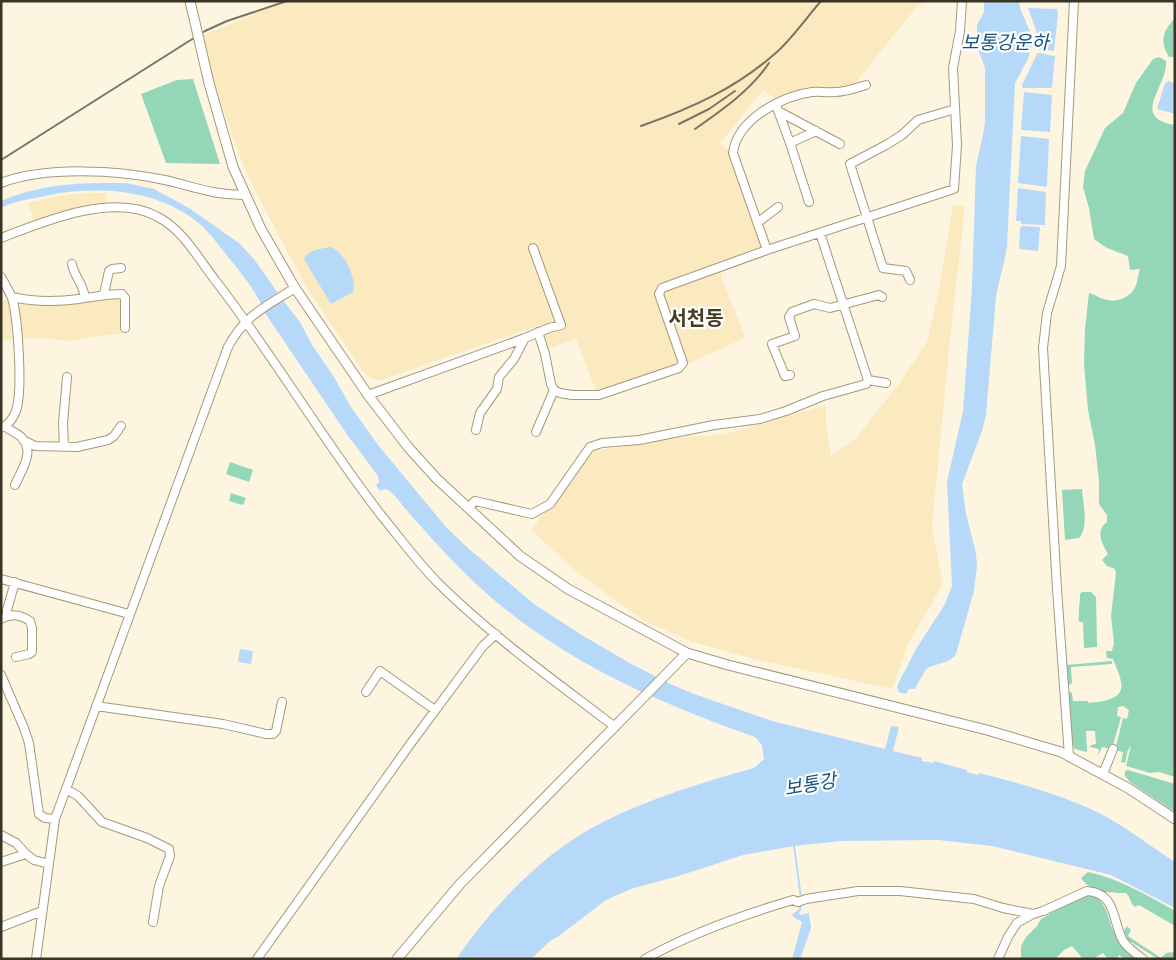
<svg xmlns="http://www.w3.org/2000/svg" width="1176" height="960" font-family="Merriweather,'Noto Sans KR',serif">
<rect width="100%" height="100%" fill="#fef5e1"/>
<path fill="#fbe9c0" d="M295,1H925L915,9L852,87L779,102L763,90L720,144L728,150L730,148L763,248L719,270L745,338L690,363L602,392L596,391L576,339L546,350L537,326L381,380H374L364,373L306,287L248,177L232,136L207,60L202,36L270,7Z
M91,193H107L106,203L90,204L34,221L28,203L63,195Z
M953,205L965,206L950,339L932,527L943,584L909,642L892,689L754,659L692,642L644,621L579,574L531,530L590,452L663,439L726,434L826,405V423L831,456L856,438L898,385L927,342L939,288Z
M121,297L124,333L66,341L42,338L20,339L17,305Z
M10,300L13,339L1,340V301Z"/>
<path fill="#93d7b8" d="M1175,18V57H1169C1159,41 1163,31 1175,18Z
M1159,57L1166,61C1168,86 1129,118 1175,125V777L1159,772L1150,773L1126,766L1131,746L1128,750L1125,763L1121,762L1123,752L1115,750L1123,718L1127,719L1129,710L1123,706L1118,707L1117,716L1121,717L1112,749L1102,747L1098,756L1099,749L1090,747L1091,745L1096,744L1095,731H1086L1087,752L1075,749L1071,741L1068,691L1072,693L1073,701H1088V703C1101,702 1125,700 1121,682C1120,675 1116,667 1113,659L1107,658L1106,651H1112L1114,643L1111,616L1116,573L1115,569L1107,566L1102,560L1108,554C1102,543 1095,531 1107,522V515L1099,504V481L1095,445L1088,410L1084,365L1085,329L1089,293C1095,294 1098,298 1104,299C1116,304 1132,297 1136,285C1138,280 1138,274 1140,269L1130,270L1128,256L1107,248L1094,239L1089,208L1083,187L1085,171L1105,128L1123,113L1136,83L1153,59Z
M193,79L220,164L166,163L141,94L177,80Z
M230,462L253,470L249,482L226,474Z
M1082,489C1083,503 1089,527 1079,538L1065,540L1062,490Z
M231,493L246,498L243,505L229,501Z
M1082,592H1091L1096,597L1097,647L1084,648L1083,622H1079C1078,612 1080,603 1080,594Z
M1112,661V664L1071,667L1072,683L1068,686L1066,665Z
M1128,770L1175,784V812L1130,782L1125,776V771Z
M1088,872C1120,879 1147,895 1175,911V926L1139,905L1135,907C1130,904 1131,897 1126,893C1110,893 1090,892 1081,878Z
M1083,895C1108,894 1106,917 1115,934C1120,943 1127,951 1134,959H1125L1119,955L1117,959H1108L1103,953L1093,959H1083L1072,946L1064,950L1055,959H1021V946L1026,937L1037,926L1041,919Z
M1127,926L1131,930L1128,936L1161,958L1166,953L1175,952V959H1158L1128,940L1124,931Z"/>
<path fill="#b6d9fa" d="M984,1H1019L1020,8L1032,36V45L1028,59L1015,83L1007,246C1005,263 999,279 996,296L986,415L982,431L962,484L966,514L976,553L977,566L974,591L956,654C950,664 935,663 926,669L915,689H909L906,694L899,692L897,686L916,649L945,604L952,586L947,482L963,411L964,398L972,287L976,166L984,130L985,121V68L978,49L977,32V25L984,12Z
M1028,8L1057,9L1058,14L1054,51L1037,49V33Z
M1039,53L1055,56L1052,88H1023L1022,85L1037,54Z
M1169,81L1175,84V114L1157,109L1165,83Z
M1024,92L1052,95L1050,132L1021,130Z
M1021,136L1049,139L1047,185L1046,187L1018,183Z
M102,183H126L154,189L189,208L239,243L254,259L282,299L300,322L312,345L334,377L351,407L378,445L446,527L469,549L534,604L580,634L628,662L668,683L694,694L772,721L885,749L891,726L899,727L893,751L922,758V761L933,763L934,761L967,770V772L978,775L979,773C1019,783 1066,796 1103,815C1126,827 1153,848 1175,862V908L1111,875L992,846L938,840L841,841L794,846L743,855L682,875L631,889L606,900L559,936L550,941L531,959H456C494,905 543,852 603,822C651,798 703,782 754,768L764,759L762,745L755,737C651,700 557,659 475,583C455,564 436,544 418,523C408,513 400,501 390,491L386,489L380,491L376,485L379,482L378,476L346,433L265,313C257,292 242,274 228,257C220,247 212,236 203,227C163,190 101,185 49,195C34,199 15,200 1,208V201C32,187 69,183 102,183Z
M1018,188L1046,192L1045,225L1021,224V221H1016Z
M1022,226L1040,227L1038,251L1019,249L1020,228Z
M329,247C344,249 357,279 353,292L331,304L304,259C308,250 321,249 329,247Z
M240,649L253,651L251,664L238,662Z
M798,910L800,915L809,913L811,928L800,959H792L802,922L795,918L792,915Z"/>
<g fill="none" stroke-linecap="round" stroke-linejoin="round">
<path stroke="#b6d9fa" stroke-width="2" d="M794,846L801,898
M798,912L800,910L801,903"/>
<g stroke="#a69979" stroke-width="10">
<path id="minor" d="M776,105L790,143L809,202
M778,111L840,144
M790,143L816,131
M1,183C46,166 118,170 165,180C195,187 213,195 244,195
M757,223L778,207
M1,238C45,221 114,192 158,217C183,230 198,258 215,280C274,356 322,439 381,515C400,538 418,563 439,584C493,637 555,681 615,727
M767,250L733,153C737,120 781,96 812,92C819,91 828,93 835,92C846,92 856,88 866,85
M72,264C74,277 83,282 85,298
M1,277C5,284 9,291 12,298C18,318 23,391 16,411C13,419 8,425 1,428
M910,280L906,271L883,268L850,164L886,145L902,135L918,120L955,109
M104,294L109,271L112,269L121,268
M12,297C34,302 56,302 79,299C94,297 107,294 122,294L125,298V328
M538,332L545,354L551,384L554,390L560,393L572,395H599L679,368L683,363L659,294L662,288L767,250L954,189L957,145L953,68L960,31L962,1
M790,375L785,376L772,344L795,336L789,317L792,312L814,304L830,308L879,295L882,297
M868,380L886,383
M368,395L525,338L549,328L561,325L533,248
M5,426C10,431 17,433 21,437C36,451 21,471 15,485
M476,430L480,413L497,389L499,377L514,359L525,338
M536,432L554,390
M23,440L35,446L77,447L108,440L114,436L121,426
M64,447L63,423L67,377
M468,508L475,501L532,514L550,504L590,447L602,443L639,440L714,425L760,419L786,411L823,396L866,384L868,380L820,233
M1,579L129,614
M7,616V610L15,582
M1,619C11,613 20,614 30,621L32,628V652L29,654L16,657
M1,675L24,728L29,743L39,814L45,818L55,819
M366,692L380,671L435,710
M96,706L223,724L266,734H273L276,731L282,702
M1069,756L1057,589L1043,348L1047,313L1061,266L1074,1
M1103,774L1113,749
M66,789L78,796L102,822L147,838L169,849L170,856L159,886L153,922
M1,835L16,843L26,854
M1,862L26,854L34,860L49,864
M1,927L42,911
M36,959L55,819L228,347C245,315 265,307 295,288
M257,959L411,743L483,646L496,634
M645,959C691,933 742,915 793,900L798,902L806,899L858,891H900L974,899L1003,908L1033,914L1043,911L1087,891C1117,893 1112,921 1123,941C1128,948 1136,954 1143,959
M998,959L1008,937L1017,923L1033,914"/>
</g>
<g stroke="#a69979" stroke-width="11">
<path id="major" d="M209,83L233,167L261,229L295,288L368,395L408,447L436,478L520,556L568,589L687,653L728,665L987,730L1061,752L1128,788L1175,819
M397,959L460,884L687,653"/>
</g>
<use href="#minor" stroke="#fff" stroke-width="8"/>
<use href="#major" stroke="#fff" stroke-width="9"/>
<path stroke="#7b7465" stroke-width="2" d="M679,124L709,109L735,91
M641,126C692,108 737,88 778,51C794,36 807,17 821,1
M695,129C722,110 750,91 769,63
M1,160L205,31L227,21L287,1"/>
<g stroke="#a69979" stroke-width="11" stroke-linecap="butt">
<path id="major-bridge" d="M190,1L209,83"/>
</g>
<use href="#major-bridge" stroke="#fff" stroke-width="9"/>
</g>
<g text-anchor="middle" stroke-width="4.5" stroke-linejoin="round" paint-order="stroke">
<g font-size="19" font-style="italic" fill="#105385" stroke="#fff">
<text x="1005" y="49">보통강운하</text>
<text transform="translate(810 784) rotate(-10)" y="7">보통강</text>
</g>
<g font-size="20" font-weight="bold" fill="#483c1f" stroke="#fff">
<text x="696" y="325">서천동</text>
</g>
</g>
<rect width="1176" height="960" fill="none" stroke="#393326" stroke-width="5"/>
</svg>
